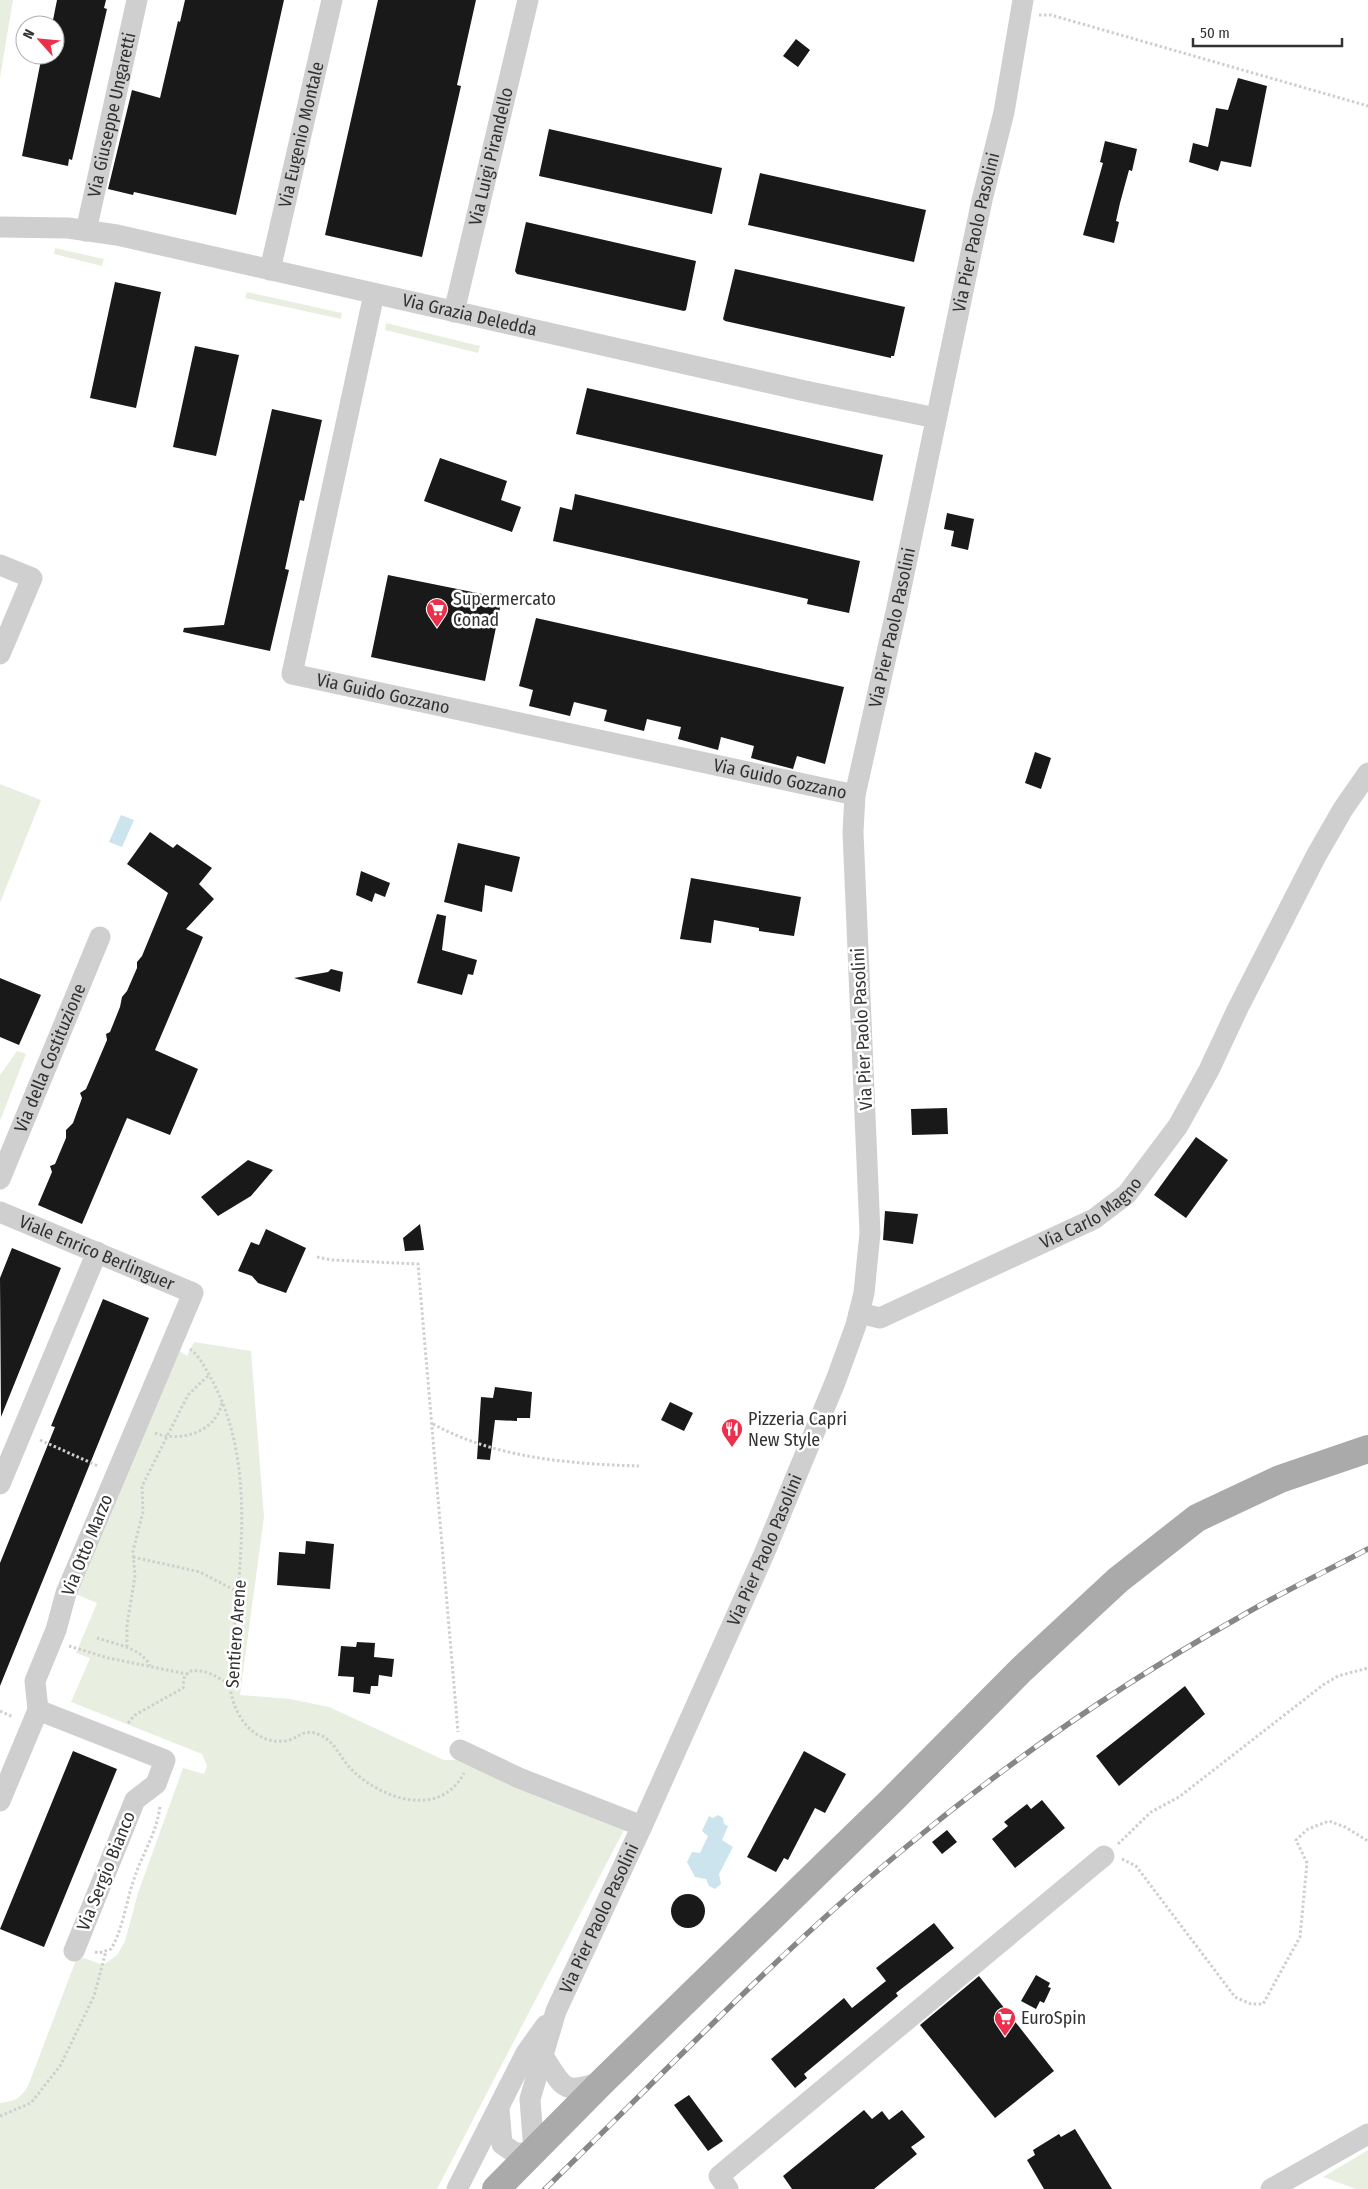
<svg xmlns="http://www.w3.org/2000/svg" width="1368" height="2189" font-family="'Fira Sans Condensed',sans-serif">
<rect width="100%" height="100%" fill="#fff"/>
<path fill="#e9efe0" d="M0,0H13L0,78Z
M55,248L104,259L102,266L54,254Z
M247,292L342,313L341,319L245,298Z
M386,323L480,346L478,353L385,330Z
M0,784L41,800L0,903Z
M17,1051L26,1054L0,1121V1075Z
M194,1342L251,1351L264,1517L240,1695L290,1699L329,1707L444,1760H464L625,1828L437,2189H0V2103C15,2101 20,2099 28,2086L76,1960L84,1958L103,1965L117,1955L125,1941L138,1893L183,1768L204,1774L207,1766L202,1754L71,1702L90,1658L76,1653L97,1603L75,1594L178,1350L187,1356Z
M1368,2150V2189H1356L1323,2177Z"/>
<path fill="#cce4ee" d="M121,815L134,820L122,847L109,842Z
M718,1815L723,1818L724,1824L728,1826L722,1840L733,1847L719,1874L721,1884L715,1889L709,1886L706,1879L695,1877L687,1862L692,1852L700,1853L708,1836L702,1831L709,1816L713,1818Z"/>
<path fill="#191919" d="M57,0H106L104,8L107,9L72,160L69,159L68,166L22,156L42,55H55V25H52Z
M185,0H284L236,215L134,192L133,195L108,189L132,90L160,98L178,21L180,22Z
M378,0H476L457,85L461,86L422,257L325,235Z
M796,39L810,50L798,67L783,56Z
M1238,78L1267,86L1251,167L1221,161L1218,171L1189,162L1193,143L1208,147L1216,108L1228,110Z
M549,129L722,168L712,214L539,176Z
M1105,141L1137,149L1132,171L1129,170L1120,203L1116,221L1119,222L1114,243L1083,235L1103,163L1100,162Z
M760,173L926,210L914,262L748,225Z
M526,222L696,261L686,310L684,311L517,274L515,271Z
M735,269L905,307L894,356H891V358L725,321L723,319Z
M115,282L161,292L136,408L90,398Z
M195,346L239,355L216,456L173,447Z
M587,388L883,455L873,501L576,434Z
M272,409L322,420L304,501L300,500L285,569L289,570L270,651L183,632L184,628L224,625Z
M440,458L507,481L501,500L521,507L512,532L424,501Z
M575,494L860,561L849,613L807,604L808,599L553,541L560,507L572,510Z
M947,513L974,519L968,550L951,546L954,531L944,529Z
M388,575L502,598L485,681L371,657Z
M536,618L844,687L825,764L797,756L793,769L751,758L754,746L721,737L718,750L678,739L681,727L647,719L644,731L604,721L607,710L574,702L570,716L529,706L533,690L519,686Z
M1035,752L1051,758L1041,789L1025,783Z
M150,832L173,848L177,844L212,868L199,884L214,899L186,929L203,937L155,1050L198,1069L170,1135L127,1118L82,1224L38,1205L52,1172L50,1166L55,1164L66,1138V1130L73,1123L82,1098L80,1093L86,1089L107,1040L106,1034L110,1032L120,1007L122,997L127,991L137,968V962L142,956L168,893L127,864Z
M458,843L520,857L512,892L485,885L482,912L444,902Z
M361,871L390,883L385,897L375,893L372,902L356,895Z
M691,878L801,897L794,936L759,931V928L714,920L711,943L680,939Z
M437,914L446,916L442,950L477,960L473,975L468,974L462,995L417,983Z
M331,969L343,972L340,992L294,978L328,972Z
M0,978L41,995L19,1045L0,1037Z
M947,1108L948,1134L912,1135L911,1109Z
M1196,1137L1228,1160L1186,1218L1154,1195Z
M248,1160L273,1170L251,1196L218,1216L201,1197Z
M885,1211L918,1214L913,1244L883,1240Z
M420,1224L424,1250L405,1251L403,1238Z
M266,1229L306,1248L286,1293L258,1283L252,1276L238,1271L251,1242L259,1245Z
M12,1248L61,1268L1,1417L0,1278Z
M103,1299L149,1318L0,1686V1563L55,1427L51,1426Z
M495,1387L532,1392L530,1418H517V1421L495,1420L490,1460L477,1459L481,1397L493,1398Z
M670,1402L693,1413L684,1431L661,1420Z
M306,1541L334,1544L330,1589L277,1585L279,1552L305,1554Z
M357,1642L375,1643L374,1657L394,1659L392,1677L379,1675L378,1686H371L370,1694L353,1692L354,1677L338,1676L341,1646L356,1647Z
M1185,1686L1205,1714L1119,1786L1096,1756Z
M73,1751L117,1769L44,1947L0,1929Z
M804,1751L846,1774L825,1813L815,1808L788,1860L784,1858L776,1872L747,1857Z
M1042,1800L1065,1828L1015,1868L992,1839L1008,1826L1004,1822L1027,1804L1031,1809Z
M947,1830L957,1842L942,1854L932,1842Z
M671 1911a17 17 0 1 1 34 0a17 17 0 1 1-34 0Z
M934,1923L954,1948L896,1993L898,1996L804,2074L807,2078L795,2088L771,2059L844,1998L852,2008L886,1981L876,1968Z
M1036,1975L1050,1983L1048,1987L1051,1988L1044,2003L1040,2001L1036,2009L1021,2001Z
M979,1976L1054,2071L995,2118L920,2025Z
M689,2095L723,2141L708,2151L674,2105Z
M864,2110L872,2119L882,2111L889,2120L902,2110L925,2137L911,2147L917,2154L874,2189H792L783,2176Z
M1075,2129L1112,2189H1044L1027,2160L1035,2155L1033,2150L1059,2134L1061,2137Z"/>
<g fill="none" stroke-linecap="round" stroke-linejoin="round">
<path stroke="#cfcfcf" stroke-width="3" stroke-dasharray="2.5 2.5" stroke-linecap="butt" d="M1039,15H1051L1368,106
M317,1257L332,1260L418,1264L458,1732
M190,1349C200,1356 206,1370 212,1380C262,1474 235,1584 230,1685C232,1713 253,1745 285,1741C299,1739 303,1727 320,1735C336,1742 341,1760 353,1771C382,1799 440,1819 464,1773
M433,1424C495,1458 570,1464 639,1466
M155,1433C180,1443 218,1432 222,1401
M40,1440L98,1466
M133,1557L200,1572L238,1592
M97,1638C115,1644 142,1648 150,1666
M69,1646L108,1658L187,1674
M127,1647V1625L135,1576L133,1551L143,1512L142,1486L188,1395L209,1375
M0,1711L13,1717
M128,1723L135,1715L183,1688L184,1678L189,1671C206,1669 216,1676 230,1685
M1118,1844L1151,1812L1179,1797L1323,1685L1338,1676L1368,1668
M1122,1859L1136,1866L1235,1997L1251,2004H1263L1300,1937L1307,1863L1296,1840L1308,1829L1329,1821L1345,1827L1368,1841
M95,1952L99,1953L111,1949C123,1929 126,1902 134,1879C142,1854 157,1833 160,1806
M0,2116L31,2103L60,2066L94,1996L106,1951"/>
<g stroke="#cfcfcf" stroke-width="21">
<path id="s1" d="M0,227L68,228L117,235L805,391L936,418"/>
<path id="s2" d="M86,231L137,0"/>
<path id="s3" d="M270,270L332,0"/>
<path id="s4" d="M374,294L292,674L855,795"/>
<path id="s5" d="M454,312L528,0"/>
<path d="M0,565L32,578L0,654"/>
<path id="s6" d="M0,1179L100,937"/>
<path id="s7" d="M0,1212L193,1293L66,1593L56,1630L35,1681L38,1710L0,1801"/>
<path id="s8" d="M859,1313L880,1318L1094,1219L1127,1194L1178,1126L1209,1070L1238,1008L1316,856L1343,809L1368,773"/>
<path d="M0,1484L97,1252"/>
<path d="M38,1710L165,1760L156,1784L135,1800L74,1951"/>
<path d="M460,1750L519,1778L642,1826"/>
<path d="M543,2056C564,2088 562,2095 601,2082"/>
<path id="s9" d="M499,2109L502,2144L515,2153H534L530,2099L556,2011L642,1826L764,1554L836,1380L856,1325L864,1293L870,1233L853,832L855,795L896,612L982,200L1004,112L1023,0"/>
<path d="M457,2189L526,2053L546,2025"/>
<path d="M728,2189L719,2176L1104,1856"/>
<path d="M1271,2189L1368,2134"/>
</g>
<path stroke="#aaa" stroke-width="28" d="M496,2189L603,2081L890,1802L1021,1670L1118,1580L1197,1518L1280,1479L1368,1449"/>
<g stroke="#878787" stroke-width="5.5">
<path id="rail" d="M545,2189C662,2075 775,1956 900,1852C1005,1764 1119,1685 1238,1618C1280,1593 1325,1572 1368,1549"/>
</g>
<use href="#rail" stroke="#fff" stroke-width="4" stroke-dasharray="11" stroke-linecap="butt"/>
</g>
<defs>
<g id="supermarket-pin" transform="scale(1.125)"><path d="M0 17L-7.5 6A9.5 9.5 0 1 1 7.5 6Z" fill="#ec304c" stroke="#fff"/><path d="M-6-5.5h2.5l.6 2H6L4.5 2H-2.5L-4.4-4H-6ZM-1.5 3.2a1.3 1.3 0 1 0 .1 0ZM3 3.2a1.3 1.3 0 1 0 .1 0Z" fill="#fff"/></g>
<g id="restaurant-pin" transform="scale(1.125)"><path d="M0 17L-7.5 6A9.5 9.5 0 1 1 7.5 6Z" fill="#ec304c" stroke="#fff"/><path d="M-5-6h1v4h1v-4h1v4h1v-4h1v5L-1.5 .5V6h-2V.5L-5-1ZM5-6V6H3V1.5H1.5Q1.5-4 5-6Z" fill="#fff"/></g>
</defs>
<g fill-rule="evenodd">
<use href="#supermarket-pin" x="437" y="609"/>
<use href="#restaurant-pin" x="732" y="1429"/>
<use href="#supermarket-pin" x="1005" y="2018"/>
</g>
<g text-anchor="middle" stroke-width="5" stroke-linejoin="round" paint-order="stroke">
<g font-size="18" fill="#323232" stroke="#fff">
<text dy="6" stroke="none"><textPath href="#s2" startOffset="119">Via Giuseppe Ungaretti</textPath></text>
<text dy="6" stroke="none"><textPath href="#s3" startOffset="139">Via Eugenio Montale</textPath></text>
<text dy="6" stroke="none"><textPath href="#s5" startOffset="160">Via Luigi Pirandello</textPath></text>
<text dy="6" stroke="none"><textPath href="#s9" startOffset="2072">Via Pier Paolo Pasolini</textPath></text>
<text dy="6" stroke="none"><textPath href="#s1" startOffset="479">Via Grazia Deledda</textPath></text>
<text dy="6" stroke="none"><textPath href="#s9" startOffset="1668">Via Pier Paolo Pasolini</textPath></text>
<text dy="6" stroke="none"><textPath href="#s4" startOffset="482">Via Guido Gozzano</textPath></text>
<text dy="6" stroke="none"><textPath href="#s4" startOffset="888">Via Guido Gozzano</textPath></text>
<text transform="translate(862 1029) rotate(-93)" y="6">Via Pier Paolo Pasolini</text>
<text dy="6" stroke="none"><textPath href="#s6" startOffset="131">Via della Costituzione</textPath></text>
<text dy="6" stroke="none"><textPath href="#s8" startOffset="258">Via Carlo Magno</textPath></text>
<text dy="6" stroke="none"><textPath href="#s7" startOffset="105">Viale Enrico Berlinguer</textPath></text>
<text transform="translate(87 1545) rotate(-68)" y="6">Via Otto Marzo</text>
<text dy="6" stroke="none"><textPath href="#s9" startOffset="722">Via Pier Paolo Pasolini</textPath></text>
<text transform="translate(236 1634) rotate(-86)" y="6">Sentiero Arene</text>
<text transform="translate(106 1871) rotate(-68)" y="6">Via Sergio Bianco</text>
<text dy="6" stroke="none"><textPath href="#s9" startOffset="318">Via Pier Paolo Pasolini</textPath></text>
</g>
<g font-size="18" fill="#323232" stroke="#fff" text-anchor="start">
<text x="453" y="605">Supermercato<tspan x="453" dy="21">Conad</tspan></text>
<text x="748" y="1425">Pizzeria Capri<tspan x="748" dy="21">New Style</tspan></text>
<text x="1021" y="2024">EuroSpin</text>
</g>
</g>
<g transform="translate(40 40) rotate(297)"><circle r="24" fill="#ffffff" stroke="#adadad"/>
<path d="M0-4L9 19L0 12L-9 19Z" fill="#ec304c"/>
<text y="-8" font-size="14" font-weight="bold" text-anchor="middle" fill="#323232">N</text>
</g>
<path d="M1193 38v8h149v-8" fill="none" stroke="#323232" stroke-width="2.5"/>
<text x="1200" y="38" font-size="15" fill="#323232" stroke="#ffffff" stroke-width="4" paint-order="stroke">50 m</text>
</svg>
